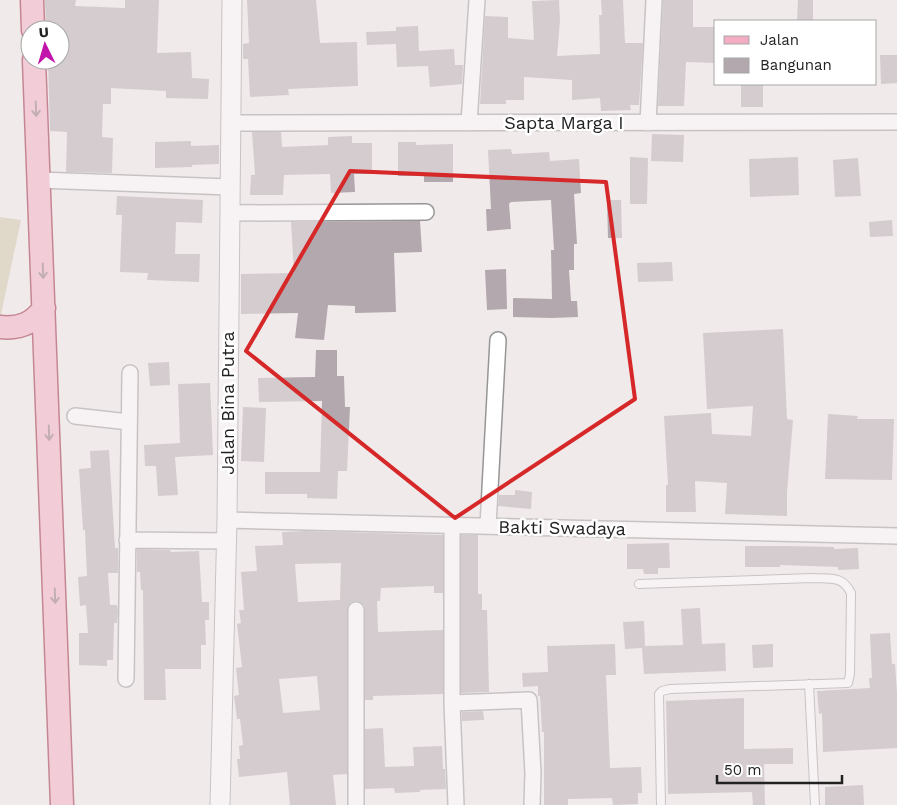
<svg xmlns="http://www.w3.org/2000/svg" width="897" height="805" font-family="'Work Sans',sans-serif">
<rect width="100%" height="100%" fill="#f1eaeb"/>
<path fill="#ccc5a3" d="M0,217L21,220L0,319Z"/>
<path fill="#b3a8ad" fill-rule="evenodd" d="M45,0H76L75,6L125,8V0H159L157,53L191,52L192,78L209,79L208,99L166,98V91L111,88V104H103L102,137L113,138L112,173L66,172L67,132L50,131L48,60H60V30H46Z
M247,0H316L320,43L357,42L358,86L288,89L289,95L250,97L248,59H243V44L249,43Z
M559,0L560,21L557,56L600,54L599,15H602L601,0H623L625,43H643L639,105H630L631,110L601,111L600,98L572,100V80L524,77V100H506V104H480L485,16L508,17V38L534,40L532,1Z
M663,0H693V27H716V63L686,62L684,106H658Z
M798,0H813V21H797Z
M418,26L419,51L454,49L455,65H463L462,84L430,87L428,66L397,67L396,44L367,45L366,32L396,31V27Z
M880,55H897V83L881,84Z
M741,84H763V107H741Z
M252,132H281L282,147L328,145V137L352,136V143H372V174H354L355,192L331,193L330,174L284,175L283,195H250L251,175H255Z
M652,134L684,135L683,162L651,161Z
M191,141V146L219,145V164L192,165V167L155,168V142Z
M398,142H416V145L453,144V182H424V176H398Z
M511,149L512,154L549,152L550,161L579,159L581,193L574,194L577,244H574V270H569L571,301H577L578,317L551,318L513,317V298L552,299L551,250H554L551,200L511,202L509,204L511,229L487,231L486,209H491L488,150Z
M630,157L648,158L647,204H630Z
M798,157L799,195L750,197L749,159Z
M858,158L861,196L835,197L833,160Z
M117,196L203,200L202,223L176,222L175,254H200L199,282L147,280L148,273L120,272L122,215H116Z
M607,200H621L622,238H608Z
M892,220L893,236L870,237L869,222Z
M420,221L422,252L394,253L396,312L355,313V306L328,305L324,340L295,338L298,313L241,314V274L294,273L291,222Z
M672,262L673,281L638,282L637,263Z
M506,269L507,309L487,310L485,270Z
M783,329L787,419L793,420L787,492V516L725,514L727,483L695,481L696,512H666V485H668L664,416L711,413L712,434L751,436L753,406L707,409L703,333Z
M316,350H337V376H344L345,407H350L347,471H338L337,499L307,498V494H265V472H320L322,401L259,402L258,378L315,377Z
M169,362L170,385L150,386L148,363Z
M210,383L213,455L175,457L178,495L158,496L156,466H145L144,445L180,443L178,384Z
M243,407L266,408L264,462L241,461Z
M828,414L858,416L857,419H894L892,480L825,479Z
M109,450L115,548H118V573H108L110,605H117L118,612L117,623H114L113,660H107V666L79,665V633H88L86,605L80,606L78,577L87,576L85,530H83L79,469L91,468L90,451Z
M515,490L532,492L531,509L498,506L499,495H515Z
M306,531L443,535V593H434V586L381,588L380,601H377L378,632L443,630V694L373,696V700H365V610L364,605L356,601L352,602L348,606L347,774L333,775L336,805H290L287,772L239,777L237,759H240L239,746L243,745L240,719H237L234,696L239,695L236,668L242,667L237,624L241,623L239,610H244L241,572L257,571L255,546L283,545L282,532ZM341,563L340,600L298,602L295,564ZM317,676L320,710L283,713L279,679Z
M461,535H478V594H482V610H487L489,692L461,693Z
M669,543L670,568H658V574H644L643,569H627V544Z
M745,546H787L834,547V549L858,548L859,569L838,570V567L780,565V567H745Z
M137,549L170,550L171,552L199,551L202,602H209V620H205L206,645H201V669H165L166,700H144L143,590H141L140,572H137Z
M700,608L702,644L725,643L726,671L644,674L642,648L625,649L623,622L644,621L645,646L683,645L681,609Z
M890,633L892,664H895L897,692V748L823,752L822,713L819,714L817,691L870,688L869,678H872L870,634Z
M615,644L616,675H606L610,768L641,767L642,793H638V804L613,805L612,798L568,799V805H544V732H542L540,696H538V686L523,687L522,673L548,672L547,646Z
M773,644V667L753,668L752,645Z
M744,698V749L793,748V764H764L765,805H753L752,792L668,794L666,701Z
M483,711L484,720L462,721V712Z
M383,728L385,767L414,766L413,747L442,746L443,769H445L446,789L420,790V792L395,793L394,788L365,789V729Z
M863,785L864,805H825V787Z"/>
<g fill="none" stroke-linecap="round" stroke-linejoin="round">
<g stroke="#969696" stroke-width="10">
<path id="service" d="M639,584L812,578C829,579 842,575 851,593L850,674L848,683L670,689L662,691L659,694L661,805
M809,684L815,805"/>
</g>
<g stroke="#969696" stroke-width="18">
<path id="minor" d="M230,123L897,122
M469,123L477,0
M648,123L654,0
M39,180L229,187
M230,213L426,212
M75,416L129,422
M227,520L897,536
M452,526V703L456,805
M488,526L498,340
M127,540L226,541
M356,610V805
M126,679L130,373
M452,703L529,700L533,773L532,805"/>
</g>
<g stroke="#969696" stroke-width="21">
<path id="tertiary" d="M220,805L227,520L232,0"/>
</g>
<g stroke="#910f29" stroke-width="25">
<path id="primary" d="M32,0L33,30
M34,60L62,805
M0,327C19,329 33,324 44,308"/>
</g>
<use href="#service" stroke="#fff" stroke-width="8"/>
<use href="#minor" stroke="#fff" stroke-width="15"/>
<use href="#tertiary" stroke="#fff" stroke-width="19"/>
<use href="#primary" stroke="#f4acc2" stroke-width="22"/>
</g>
<defs><path id="oneway-shaft" d="M-6 0H5M1.5-3L5.5 0L1.5 3" fill="none" stroke-width="1.6" stroke-linecap="round" stroke-linejoin="round" transform="scale(1.25)"/></defs>
<g stroke="#8b6772">
<use href="#oneway-shaft" transform="translate(36 109) rotate(88)"/>
<use href="#oneway-shaft" transform="translate(43 271) rotate(88)"/>
<use href="#oneway-shaft" transform="translate(49 433) rotate(88)"/>
<use href="#oneway-shaft" transform="translate(55 596) rotate(88)"/>
</g>
<path d="M0 0H897V805H0ZM350,171L606,182L635,399L455,518L246,351Z" fill="#f1eaeb" fill-opacity=".55" fill-rule="evenodd"/>
<path fill="none" stroke="#d62828" stroke-width="4" stroke-linejoin="round" d="M350,171L606,182L635,399L455,518L246,351Z"/>
<g text-anchor="middle" stroke-width="5" stroke-linejoin="round" paint-order="stroke">
<g font-size="18" fill="#222" stroke="#fff">
<text x="564" y="129">Sapta Marga I</text>
<text transform="translate(228 403) rotate(-90)" y="6">Jalan Bina Putra</text>
<text transform="translate(562 528) rotate(1)" y="6">Bakti Swadaya</text>
</g>
</g>
<rect x="714" y="20" width="162" height="65" fill="#ffffff" stroke="#a7a7a7"/>
<rect x="724" y="36" width="25" height="8" fill="#f4acc2" stroke="#a7a7a7"/>
<text x="760" y="45" font-size="15" fill="#222222">Jalan</text>
<rect x="724" y="58" width="25" height="15" fill="#b3a8ad" stroke="#a7a7a7"/>
<text x="760" y="70" font-size="15" fill="#222222">Bangunan</text>
<g transform="translate(45 45) rotate(355)"><circle r="24" fill="#ffffff" stroke="#a7a7a7"/>
<path d="M0-4L9 19L0 12L-9 19Z" fill="#c014aa"/>
<text y="-8" font-size="14" font-weight="bold" text-anchor="middle" fill="#222222">U</text>
</g>
<path d="M717 775v8h125v-8" fill="none" stroke="#222222" stroke-width="2.5"/>
<text x="724" y="775" font-size="15" fill="#222222" stroke="#ffffff" stroke-width="4" paint-order="stroke">50 m</text>
</svg>
